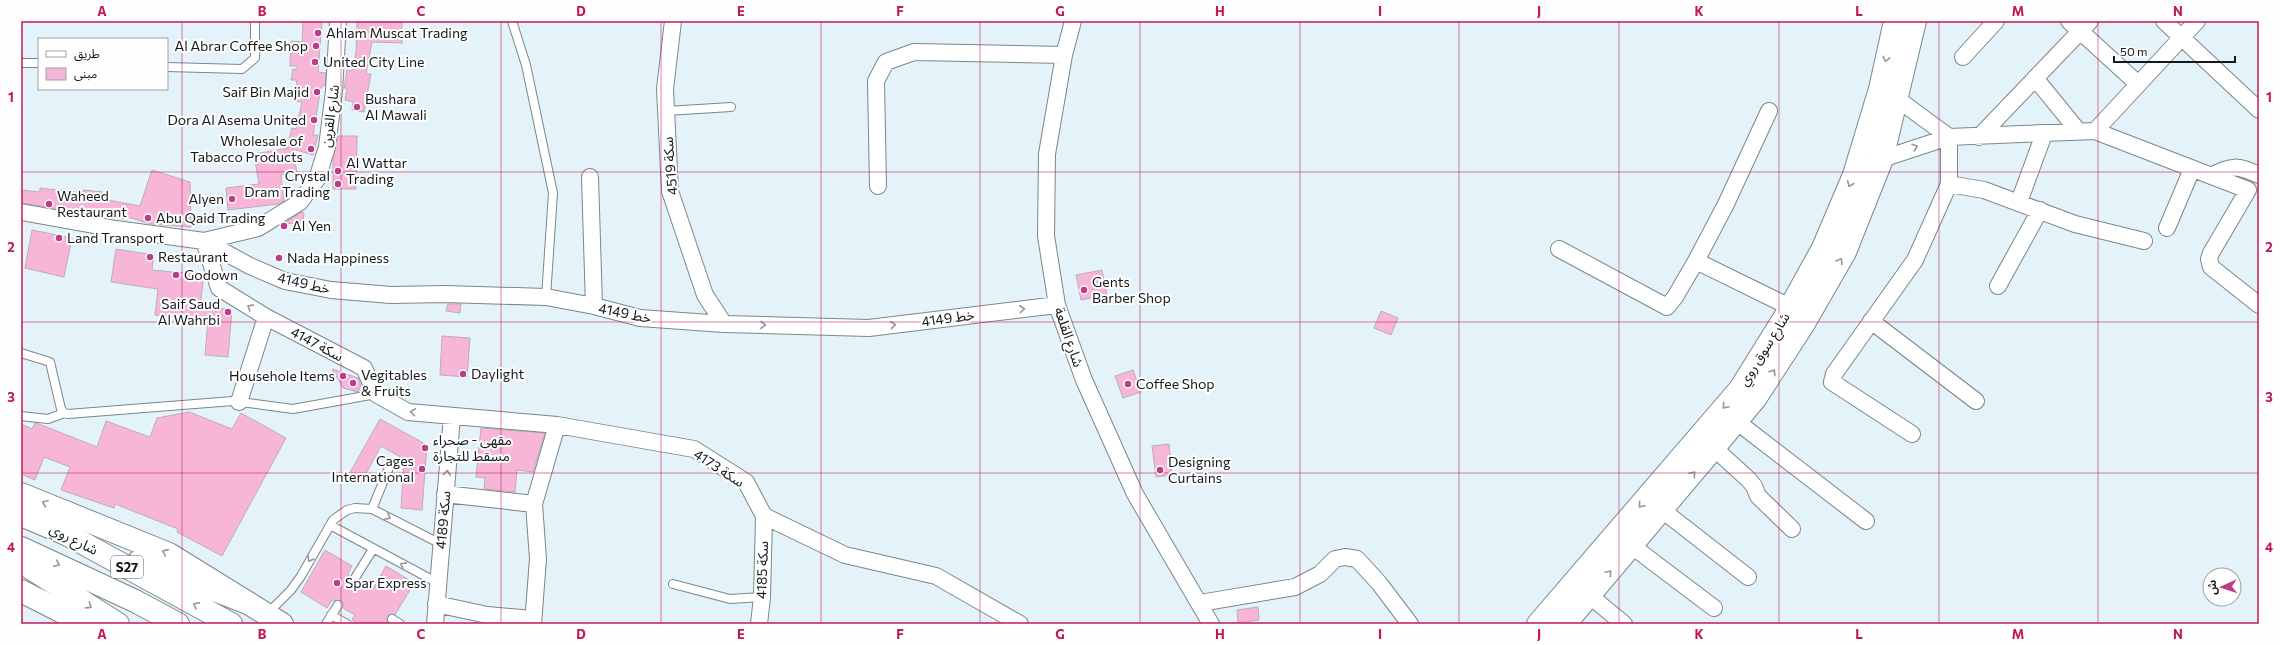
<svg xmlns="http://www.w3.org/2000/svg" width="2280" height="645" font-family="Commissioner,'Noto Sans Arabic',sans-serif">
<rect width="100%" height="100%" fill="#e4f3f9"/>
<path fill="#f7b6d7" stroke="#bcaeb5" d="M303,21H322L318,72L326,73L325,85L321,87L313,135H318L313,155L293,149L297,173L281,175L284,201L278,204L228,210L226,188L259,184L254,154L289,148H287L292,128L296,129L302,102L295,101L297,84L296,80H291L293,69L297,70V66H290L291,41L302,42Z
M357,21H402V43L372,42L366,74H371L364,112L352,110L353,102L345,100L347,88H344L347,70L352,71L356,53Z
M338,136H357L356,189H333V158Z
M152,170L190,182L191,227L151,224L124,216V219L21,203V190L40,192V188L83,193V190L103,192L102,199L140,206Z
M301,212L304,213L303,225L285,223Z
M32,230L72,238L64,277L25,268Z
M116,249L154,255L152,270L204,275L200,306L232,310L228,357L205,355L208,320L155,315L158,289L111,282Z
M1102,270L1107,295L1081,300L1076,275Z
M448,304H461L460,313L446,311Z
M1381,311L1398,318L1391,335L1374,328Z
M442,336L470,338L467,377L440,375Z
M332,369L358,378L361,385L358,392L343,388Z
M1133,370L1141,392L1123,398L1115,376Z
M189,412L232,429L241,413L286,438L222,556L177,532L178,529L115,504L114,508L61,490L70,467L44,457L35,480L21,474V424L32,429L35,423L39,424L97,447L106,421L150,437L157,418Z
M380,419L427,445L422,510L401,508L404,459L381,446L361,483L348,476Z
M481,428L545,433L533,472L517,470L515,492L484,489L485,478L476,477Z
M1169,444L1172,475L1156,477L1152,446Z
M325,550L352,566L348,574L352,583L360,581L373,589L386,566L414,583L395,615L390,614L387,616V621L390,624H359L352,620L355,615L343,608V603L341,600L331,601L327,608L301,592Z
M1258,607L1259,620L1238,623L1237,610Z"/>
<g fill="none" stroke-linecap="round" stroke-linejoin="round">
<g stroke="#7a878d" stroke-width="10">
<path id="lane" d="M512,21L526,65L553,193L546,297
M21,63H39
M167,67L242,69L255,58V21
M666,111L731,107
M21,353L50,362L61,409L64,413L68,414L233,401L293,409L376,394
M21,416L48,419L64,413
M372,509L391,463
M330,525L438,583
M355,578L373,549
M673,584L730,599L762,597
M267,614L291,590L301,576L333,520L347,510L355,508L372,509L441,544
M331,615L347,624
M392,619L400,624
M326,624L338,605"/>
</g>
<g stroke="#7a878d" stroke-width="18">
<path id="street" d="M673,21L665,89L670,191L705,295L724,324
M1073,21L1064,55L1047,154L1046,236L1057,305L1084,380L1135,494L1211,624
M2069,21L2138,84
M2164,21L2259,110
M1963,57L1996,21
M2035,78L2079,132
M1896,98L1949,137
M2095,131L2197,21
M1979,137L2090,21
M1882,159L1949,137L2095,131L2235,185L2248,190L2211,253L2209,259L2211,267L2259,305
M2211,176C2234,165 2236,165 2259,175
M590,177L594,306
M1949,184L1984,190L2075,224L2144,241
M878,186L876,81L886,62L914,52L1064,55
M2019,202L2044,134
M21,212L116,229L204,241L258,228L300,202L317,179L327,147L334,91L338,21
M2167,228L2192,169
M204,241L250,266L285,281L331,290L391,295L445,294L546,297L594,306L640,318L724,324L869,328L1057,305
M204,241L219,288L266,317L364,368L376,394L408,412L557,425
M1559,249L1667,307L1675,297L1696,261L1790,307
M1696,261L1726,204L1769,111
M1998,286L2040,210
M1871,321L1976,401
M239,402L266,317
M1736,421L1866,521
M1912,434L1832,382L1834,374L1915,260L1949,184V137
M1714,448L1748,479L1754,486L1758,496L1792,529
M445,494L534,504
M1662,510L1748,577
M1632,546L1714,608
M1590,596L1624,624
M1200,603L1295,587L1320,574L1335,559L1345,557L1357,559L1379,583L1410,624
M436,604L487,615L532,619
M435,624L452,416
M533,624L538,559L534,504L557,425L694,449L746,482L764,516L845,555L936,576L1020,624
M759,624L762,597L764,516"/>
</g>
<g stroke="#7a878d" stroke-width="24">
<path id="secondary" d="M21,494L169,554L282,624
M21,591L86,624
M1538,624L1740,389L1786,315L1823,248L1854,175L1880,89L1895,21
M1565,624L1755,399L1803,325L1845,252L1882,159L1915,21"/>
</g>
<g stroke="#7a878d" stroke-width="24">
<path id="primary" d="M21,515L68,535L231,624
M21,548L135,601L178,624
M139,561L248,603
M21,562L118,624"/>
</g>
<use href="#lane" stroke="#fff" stroke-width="8"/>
<use href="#street" stroke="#fff" stroke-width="16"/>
<use href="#secondary" stroke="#fff" stroke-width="22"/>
<use href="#primary" stroke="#fff" stroke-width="22"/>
</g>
<defs><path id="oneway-chevron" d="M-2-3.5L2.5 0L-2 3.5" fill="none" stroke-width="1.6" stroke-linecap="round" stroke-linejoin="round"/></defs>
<g stroke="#959798">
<use href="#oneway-chevron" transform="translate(1886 59) rotate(103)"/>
<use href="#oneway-chevron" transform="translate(1915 147) rotate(-19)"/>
<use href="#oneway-chevron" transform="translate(1850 184) rotate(113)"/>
<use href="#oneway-chevron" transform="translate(1840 261) rotate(-60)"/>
<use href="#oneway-chevron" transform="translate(250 307) rotate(-148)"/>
<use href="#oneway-chevron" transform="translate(1022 309) rotate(-6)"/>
<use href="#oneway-chevron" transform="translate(763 325) rotate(2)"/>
<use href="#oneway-chevron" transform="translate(893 325) rotate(-6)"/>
<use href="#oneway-chevron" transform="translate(1773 372) rotate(-57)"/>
<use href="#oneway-chevron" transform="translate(1725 406) rotate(131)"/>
<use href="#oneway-chevron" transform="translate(413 412) rotate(-172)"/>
<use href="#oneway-chevron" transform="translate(447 473) rotate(-85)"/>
<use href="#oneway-chevron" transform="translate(1693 474) rotate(-50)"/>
<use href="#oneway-chevron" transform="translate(45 503) rotate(-158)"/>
<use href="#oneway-chevron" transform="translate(1641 505) rotate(131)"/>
<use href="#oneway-chevron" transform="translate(388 517) rotate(27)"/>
<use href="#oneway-chevron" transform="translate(165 552) rotate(-156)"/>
<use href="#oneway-chevron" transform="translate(310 559) rotate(120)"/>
<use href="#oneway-chevron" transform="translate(57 564) rotate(25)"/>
<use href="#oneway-chevron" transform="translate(403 565) rotate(-152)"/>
<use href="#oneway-chevron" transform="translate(1609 573) rotate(-50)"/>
<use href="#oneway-chevron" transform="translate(196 605) rotate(-151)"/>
<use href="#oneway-chevron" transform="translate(89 606) rotate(33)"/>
</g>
<path fill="none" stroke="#c2185b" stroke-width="1" stroke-opacity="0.55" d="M182,21V624M341,21V624M501,21V624M661,21V624M821,21V624M980,21V624M1140,21V624M1300,21V624M1459,21V624M1619,21V624M1779,21V624M1939,21V624M2098,21V624M21,172H2259M21,322H2259M21,473H2259"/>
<g fill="#bc3d8a" stroke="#fefefe" stroke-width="1.5">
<circle cx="318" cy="33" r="4"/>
<circle cx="316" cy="46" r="4"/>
<circle cx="315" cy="62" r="4"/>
<circle cx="317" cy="92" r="4"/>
<circle cx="357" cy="107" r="4"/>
<circle cx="314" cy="120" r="4"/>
<circle cx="311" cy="149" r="4"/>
<circle cx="338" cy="171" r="4"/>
<circle cx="338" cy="184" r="4"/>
<circle cx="232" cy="199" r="4"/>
<circle cx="49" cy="204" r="4"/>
<circle cx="148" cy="218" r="4"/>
<circle cx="284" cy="226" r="4"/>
<circle cx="59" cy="238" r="4"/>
<circle cx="150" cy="257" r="4"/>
<circle cx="279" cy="258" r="4"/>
<circle cx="176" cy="275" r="4"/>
<circle cx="1084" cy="290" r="4"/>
<circle cx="228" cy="312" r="4"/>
<circle cx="463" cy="374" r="4"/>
<circle cx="343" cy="376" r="4"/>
<circle cx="353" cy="383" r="4"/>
<circle cx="1128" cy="384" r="4"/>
<circle cx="425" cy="448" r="4"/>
<circle cx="422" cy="469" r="4"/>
<circle cx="1160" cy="470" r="4"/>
<circle cx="337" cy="583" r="4"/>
</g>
<g text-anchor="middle" stroke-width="4" stroke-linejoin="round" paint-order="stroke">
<rect fill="#fefefe" stroke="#5a5d5e" stroke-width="1" x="111" y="556" width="32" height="22" rx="3"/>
<g font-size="13" font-weight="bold" fill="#13181a">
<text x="127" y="572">S27</text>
</g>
<g font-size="14" fill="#13181a" stroke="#fefefe" text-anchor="start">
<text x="326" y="38">Ahlam Muscat Trading</text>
<text x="308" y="51" text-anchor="end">Al Abrar Coffee Shop</text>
<text x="323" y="67">United City Line</text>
<text x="309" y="97" text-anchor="end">Saif Bin Majid</text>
<text x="365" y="104">Bushara<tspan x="365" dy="16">Al Mawali</tspan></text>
<text x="306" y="125" text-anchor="end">Dora Al Asema United</text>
<text x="303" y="146" text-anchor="end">Wholesale of<tspan x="303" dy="16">Tabacco Products</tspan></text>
<text x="346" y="168">Al Wattar<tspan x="346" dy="16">Trading</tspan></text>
<text x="330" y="181" text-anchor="end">Crystal<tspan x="330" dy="16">Dram Trading</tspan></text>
<text x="57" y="201">Waheed<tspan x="57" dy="16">Restaurant</tspan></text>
<text x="224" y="204" text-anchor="end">Alyen</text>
<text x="156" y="223">Abu Qaid Trading</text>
<text x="292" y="231">Al Yen</text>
<text x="67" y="243">Land Transport</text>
<text x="158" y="262">Restaurant</text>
<text x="287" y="263">Nada Happiness</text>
<text x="184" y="280">Godown</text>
<text x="1092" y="287">Gents<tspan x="1092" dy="16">Barber Shop</tspan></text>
<text x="220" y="309" text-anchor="end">Saif Saud<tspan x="220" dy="16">Al Wahrbi</tspan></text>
<text x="471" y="379">Daylight</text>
<text x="361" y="380">Vegitables<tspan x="361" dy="16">&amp; Fruits</tspan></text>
<text x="335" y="381" text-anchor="end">Househole Items</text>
<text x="1136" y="389">Coffee Shop</text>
<text x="433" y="445">مقهى - صحراء<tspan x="433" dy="16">مسقط للتجارة</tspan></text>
<text x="414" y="466" text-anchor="end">Cages<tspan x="414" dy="16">International</tspan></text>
<text x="1168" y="467">Designing<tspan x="1168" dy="16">Curtains</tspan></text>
<text x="345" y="588">Spar Express</text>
</g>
<g font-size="14" fill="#13181a" stroke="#fefefe">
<text transform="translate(330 116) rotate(-82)" y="5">شارع القرين</text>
<text transform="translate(670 166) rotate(-95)" y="5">سكة 4519</text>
<text transform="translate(304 283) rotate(13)" y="5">4149 خط</text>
<text transform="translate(625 313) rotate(11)" y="5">4149 خط</text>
<text transform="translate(948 318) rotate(-8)" y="5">4149 خط</text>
<text transform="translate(1069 337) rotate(71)" y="5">شارع القلعة</text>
<text transform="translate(317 344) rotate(28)" y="5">سكة 4147</text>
<text transform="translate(1764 349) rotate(-58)" y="5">شارع سوق روي</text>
<text transform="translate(719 468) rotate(33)" y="5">سكة 4173</text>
<text transform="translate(443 520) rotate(-85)" y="5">سكة 4189</text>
<text transform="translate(74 539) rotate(27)" y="5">شارع روي</text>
<text transform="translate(762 570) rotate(-88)" y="5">سكة 4185</text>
</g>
</g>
<rect width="2280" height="645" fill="none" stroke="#fefefe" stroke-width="44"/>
<rect x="38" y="38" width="130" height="52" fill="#fefefe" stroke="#a0a2a3"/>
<rect x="46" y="51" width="20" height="6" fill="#ffffff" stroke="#a0a2a3"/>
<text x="74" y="58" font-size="12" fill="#13181a">طريق</text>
<rect x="46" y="68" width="20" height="12" fill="#f7b6d7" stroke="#a0a2a3"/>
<text x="74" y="78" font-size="12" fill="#13181a">مبنى</text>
<g transform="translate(2222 587) rotate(267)"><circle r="19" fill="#fefefe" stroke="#a0a2a3"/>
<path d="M0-3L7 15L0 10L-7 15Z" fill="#bc3d8a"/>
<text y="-6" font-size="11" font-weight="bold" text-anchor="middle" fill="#13181a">ش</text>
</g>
<path d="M2114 56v6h121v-6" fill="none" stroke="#13181a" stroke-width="2"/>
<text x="2120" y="56" font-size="12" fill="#13181a" stroke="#fefefe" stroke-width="3" paint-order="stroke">50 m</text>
<rect x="22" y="22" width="2236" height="601" fill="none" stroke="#c2185b" stroke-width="1.5"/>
<g font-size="13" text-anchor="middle" font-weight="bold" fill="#c2185b">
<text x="102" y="16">A</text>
<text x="262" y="16">B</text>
<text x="421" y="16">C</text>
<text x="581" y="16">D</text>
<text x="741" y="16">E</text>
<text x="900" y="16">F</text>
<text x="1060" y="16">G</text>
<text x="1220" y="16">H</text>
<text x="1380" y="16">I</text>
<text x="1539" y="16">J</text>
<text x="1699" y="16">K</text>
<text x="1859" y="16">L</text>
<text x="2018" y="16">M</text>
<text x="2178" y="16">N</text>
<text x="11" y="102">1</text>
<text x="2269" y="102">1</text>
<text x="11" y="252">2</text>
<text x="2269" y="252">2</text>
<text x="11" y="402">3</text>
<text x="2269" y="402">3</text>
<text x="11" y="552">4</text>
<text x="2269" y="552">4</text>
<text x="102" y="639">A</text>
<text x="262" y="639">B</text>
<text x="421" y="639">C</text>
<text x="581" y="639">D</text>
<text x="741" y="639">E</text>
<text x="900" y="639">F</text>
<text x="1060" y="639">G</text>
<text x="1220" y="639">H</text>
<text x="1380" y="639">I</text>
<text x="1539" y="639">J</text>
<text x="1699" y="639">K</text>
<text x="1859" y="639">L</text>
<text x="2018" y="639">M</text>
<text x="2178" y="639">N</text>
</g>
</svg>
